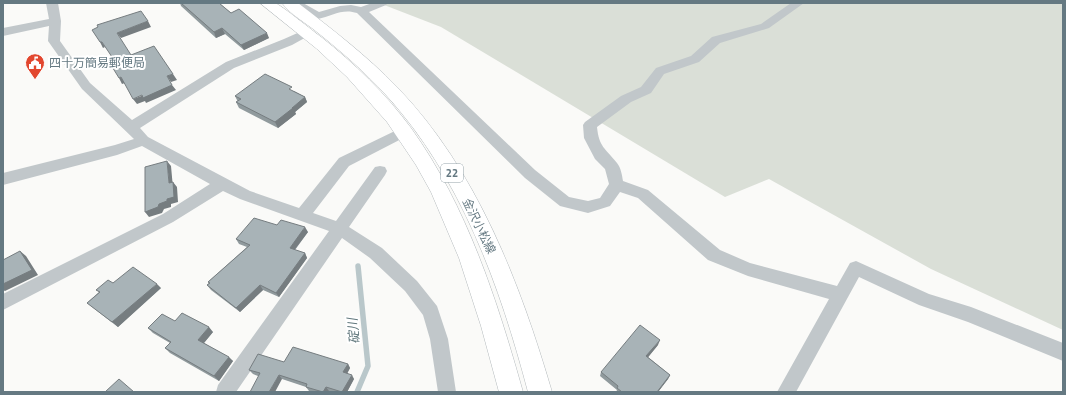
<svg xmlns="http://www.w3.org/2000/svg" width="1066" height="395" font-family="'Titillium Web','Noto Sans JP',sans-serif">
<rect width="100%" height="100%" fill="#fafaf8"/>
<path fill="#dadfd7" d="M379,3H1063V330L931,269L769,179L725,197L441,27Z"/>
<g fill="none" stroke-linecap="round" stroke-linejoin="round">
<path stroke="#b9c7ca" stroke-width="5.5" d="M357,392L368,366L358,266"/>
<g stroke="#b5bbbe" stroke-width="1">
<path id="major" d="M260,3C265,3 271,2 275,3C281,5 314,32 321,37C354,63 386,94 411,128C467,206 497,300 523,392H499L481,326L459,258L431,192L416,165L387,122L347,77L317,49Z
M282,3H298C332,29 367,56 397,87C477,170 520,283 552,392H528C500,286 461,177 386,95C365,72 341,51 317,32C306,23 290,14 282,3Z"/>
</g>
<path fill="#c1c7ca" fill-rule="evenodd" d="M46,3H58L61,21L60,41L90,83L132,120L226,62L284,39L302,31H310L312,33L310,35L292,45L234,68L140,128L148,137L250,191L299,208L339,158L399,129L404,127L409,129L411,132L409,135L349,166L313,213L336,221L375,167L380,166L385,167L387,171L385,175L349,227L382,248L417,281L437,306L448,339L456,392H438L430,339L423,315L405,291L370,258L342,238L236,392H216L218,385L329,231L240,199L223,191L173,222L3,310V294L163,214L210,184L142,146L117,155L3,185V173L115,145L134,139L82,89L48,41L49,26L3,36V28L49,19Z
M289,3H303L319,12L340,6L351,5L361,7L372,3H388L386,5L369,12L535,170L569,197L588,201L600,198L609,184L605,169L595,159L584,138L583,125L585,122L621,96L641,87L656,68L691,56L712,37L761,24L791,3H804L769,28L720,43L699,62L664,74L651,93L631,102L597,127C599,147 605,148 617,163C621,168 622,175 623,181L648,190L720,250L750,263L837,286L850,263L856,261L929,294L971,307L1063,343V361L968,322L919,305L859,277L796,392H777L829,299L748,276L708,260L638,198L620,192L610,206L588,213L560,206L525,178L357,13C343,8 331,16 318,19L291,5Z"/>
<use href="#major" fill="#fff" fill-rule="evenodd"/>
</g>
<path fill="#909a9d" d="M180,3H219L231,13L269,38L244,50L225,34L216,38L181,6Z
M294,91L305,97L307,102L295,112L296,114L278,128L239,108L236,102H238L235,96Z
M277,225L308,232L295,250L305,253L307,258L279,297L263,290L240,312L211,290L207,285L209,283L208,282L247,247L239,244L236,239Z
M113,283L161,288L118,327L87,303L99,292L96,290Z
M175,321L213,332L204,343L233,361L219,381L170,353L165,348L170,343L153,333L148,328Z
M658,345L648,357L670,375L668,379L658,392H616L617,390L600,376L601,372Z
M284,362L348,364L350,368L347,373L354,379L347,392H333L329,391L328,392H313L309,391L306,387L282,379L258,376L253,374L249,370Z"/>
<path fill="#767d80" d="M148,21L151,27L121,38L117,33Z
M222,28L225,34L216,38L214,32Z
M267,33L269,38L244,50L241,45Z
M100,42H102L105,47L103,48Z
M173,74L177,80L171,82L167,76Z
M121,77L125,83L122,84L119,78Z
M172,85L176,90L146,103L145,101L137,104L133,99Z
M305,97L307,102L295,112L296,114L278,128L275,122L292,108Z
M167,161L171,166L173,188L169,183Z
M173,182L177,187L178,202L171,204V207L164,209L162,213L149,217L145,212L167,199Z
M305,227L308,232L292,253L290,248Z
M20,251L26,256L38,275L5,291L3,290V284Z
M305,253L307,258L279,297L276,293Z
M157,284L161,288L118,327L112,322Z
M260,285L263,290L240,312L236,308Z
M209,327L213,332L203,344L198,340Z
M660,340L658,345L645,361L646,356Z
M229,357L233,361L219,381L214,376Z
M348,364L350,368L346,376L343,372Z
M279,375L282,379L275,392H269Z
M352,375L354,379L347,392H342Z
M670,375L668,379L658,392H657Z
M326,387L329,391L328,392H323Z"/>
<path fill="#a8b3b7" stroke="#767d80" d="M181,3H219L231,13L239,9L267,33L241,45L222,28L214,32Z
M141,11L148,21L117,33L131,55L154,46L173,74L167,76L172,85L143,98L142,95L133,99L121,77L119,78L111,65L116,63L102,42H100L92,30L98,27L97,25Z
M265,74L292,87L289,89L305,97L292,108H293L275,122L236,102L241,99L235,96Z
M167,161L169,183L173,182L174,197L167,199V201L159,204L158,207L145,212V167Z
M254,218L277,225L281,220L305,227L290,248L305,253L276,293L260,285L236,308L207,285L210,283L208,282L250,245L236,239Z
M20,251L32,270L3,284V259V260Z
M133,267L157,284L112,322L87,303L100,292L96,290L108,280L113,283Z
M182,313L209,327L198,340L229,357L214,376L165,348L171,342L148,328L162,314L175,321Z
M640,325L660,340L646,356L670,375L657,392H622L617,388L618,386L601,372Z
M293,347L348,364L343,372L352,375L342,392L326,387L323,392L306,387L307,384L279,375L269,392H250L260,373L249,370L258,354L284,362Z
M119,379L134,392H105Z"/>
<defs>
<g id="civic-pin" transform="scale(1)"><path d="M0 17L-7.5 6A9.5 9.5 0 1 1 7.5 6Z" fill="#e2472f" stroke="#fff"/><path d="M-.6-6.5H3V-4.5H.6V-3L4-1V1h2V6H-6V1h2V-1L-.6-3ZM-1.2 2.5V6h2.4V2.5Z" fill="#fff"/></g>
</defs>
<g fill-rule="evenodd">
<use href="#civic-pin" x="35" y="63"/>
</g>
<g text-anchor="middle" stroke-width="4" stroke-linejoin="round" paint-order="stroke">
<rect fill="#fff" stroke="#93a1a8" stroke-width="1" x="441" y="164" width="22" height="18" rx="3"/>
<g font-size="11" font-weight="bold" fill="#657982">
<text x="452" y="177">22</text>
</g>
<g font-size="12" fill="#657982" stroke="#fff" text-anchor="start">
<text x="49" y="67">四十万簡易郵便局</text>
</g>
<g font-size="12" fill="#657982" stroke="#fff">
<text transform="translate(479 226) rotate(64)" y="4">金沢小松線</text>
</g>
<g font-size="13" font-style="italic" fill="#60777c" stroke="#fff">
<text transform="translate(353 331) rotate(-96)" y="5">碇川</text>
</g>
</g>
<rect width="1066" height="395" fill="none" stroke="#657982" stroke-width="8"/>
</svg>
